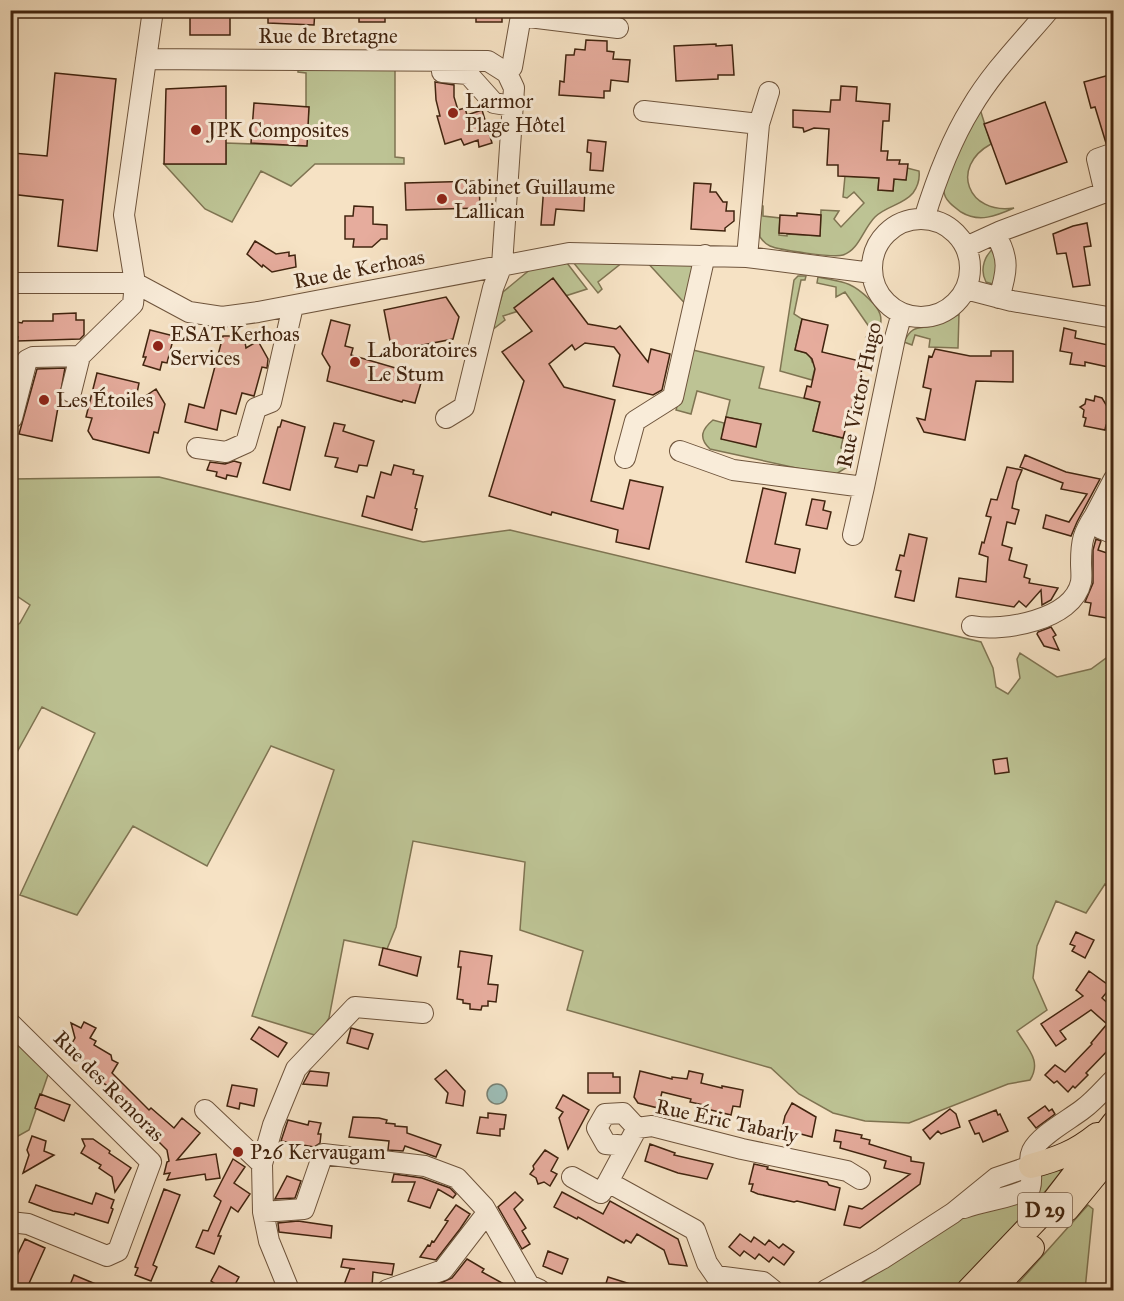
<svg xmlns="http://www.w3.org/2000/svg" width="1124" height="1301" font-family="'IM FELL Great Primer',serif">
<rect width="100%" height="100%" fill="#f6e2c4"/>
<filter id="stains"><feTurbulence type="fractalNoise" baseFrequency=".00333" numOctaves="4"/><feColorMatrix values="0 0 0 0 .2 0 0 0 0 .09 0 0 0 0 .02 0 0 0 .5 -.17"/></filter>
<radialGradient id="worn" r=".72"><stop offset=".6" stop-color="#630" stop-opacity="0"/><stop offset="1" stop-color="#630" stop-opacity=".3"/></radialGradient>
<path fill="#bdc394" stroke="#7f7452" stroke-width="1.5" d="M298,67L395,69V157L404,158V164H315L291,186L261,171L232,222L205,209L164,164H226V143L306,146L309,107H306V73L298,72Z
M980,109L991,144C949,167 968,215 1014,208C996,216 979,223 961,212C954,207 944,200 944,191C943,177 972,125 980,109Z
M907,168L919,171C920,179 918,186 913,193C903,205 886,206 875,217C863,229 859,250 843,255C834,258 779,250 770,246C765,244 763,241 760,237L759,205L763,206V216L780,218L779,235L787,236V234L820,236L821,210L839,211L834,219L841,227L864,203L854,192L847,198L843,197L845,176L879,178L878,190L893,191L894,179L906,180Z
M996,246L1000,252L996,285L986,282C979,269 985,254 996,246Z
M646,261L700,263L690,309Z
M573,262H623L598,282L602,289L598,293Z
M567,263L587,289L503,316L505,320L492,330L503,292L532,268Z
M798,276H806L805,280H801L794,314L802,319L795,350L810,354L812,362L816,364L812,380L780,371L794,280Z
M818,277C842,282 851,281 869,299C873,303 878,308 880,314C883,322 879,333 878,342L866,337L872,331L845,292L836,297V287L817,283Z
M959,314L958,348L929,347L930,339L915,335L912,345L904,342C913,323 920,330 936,325C944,322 952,318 959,314Z
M693,350L764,367L759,388L820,402L813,431L843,438L841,448L854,452L852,464L833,476L710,449C698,438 702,429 713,420L724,423L722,439L760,424L726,417L730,400L697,391L691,414L676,410Z
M159,477L423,542L510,530L981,642L993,668L996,687L1008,694L1020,678L1017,659L1020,653L1057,677L1091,669L1113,653V888L1105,884L1086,913L1056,901L1037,946L1033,978L1047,1010L1017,1031C1028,1049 1042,1061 1030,1080L1008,1084L909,1123L865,1121L833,1113L799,1094L771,1068L567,1010L583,951L520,930L525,862L413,841L396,927L387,949L344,940L329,1018L318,1036L252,1016L334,770L271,746L207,866L133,826L77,915L20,895L95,733L42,707L11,763V630L20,623L30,605L11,592V479Z
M10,1038L51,1066L29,1130L11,1140Z
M1058,1168L1061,1172L1019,1224L954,1290H851L972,1211L1028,1199L1038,1170Z
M1088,1205L1093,1209L1085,1290H1012Z"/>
<path fill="#9dbdb6" stroke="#788073" stroke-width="1.5" d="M487 1094a10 10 0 1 1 20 0a10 10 0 1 1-20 0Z"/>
<path fill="#e6ac9d" stroke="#41240f" stroke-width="1.5" d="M190,10H230V35H190Z
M268,10H315L314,25L268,23Z
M359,10H385V22H359Z
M476,10H502V22H476Z
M586,40L607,41V51L614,52L613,59L630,60L628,82L611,80L610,91H604V98L559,95L560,81L564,82L566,55H574L575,49L585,50Z
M716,44V46L732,45L734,75H718V79L676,81L674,46Z
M55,73L116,79L97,251L58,246L63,200L10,194L13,153L47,156Z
M1113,74V141L1106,143L1095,107L1091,108L1084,82Z
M435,82L454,85V97L458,110L465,108L467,115L482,110L492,143L479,147L478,140L464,145L461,139L445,144L437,116H440L436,100Z
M226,86V164H164L166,89Z
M841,86L857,87L856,101L890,104L889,121H883L881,151H888L887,160H900L899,164H908L906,180L894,179L893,191L878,190L879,178L838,176V165H827L829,129L814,128L804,132L803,128L793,127V110L830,112L831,100H840Z
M1045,102L1067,162L1006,184L984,124Z
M254,103L309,107L307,146L251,143Z
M588,140L606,142L603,171L590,170L591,153L587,152Z
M479,181L480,208L406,210L405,183Z
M694,183L711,184L710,192H716L723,202H727L726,211H734V221L725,228V231L691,229Z
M544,185L585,189L584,211L556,209L554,225H541Z
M354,206L373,207V224L387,225V239H381L372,247H353L354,239H345V216H353Z
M797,213L821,215L820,236L779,233L780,215L797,216Z
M1087,223L1091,246L1084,247L1090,285L1073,287L1066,253L1057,254L1053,234L1073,226Z
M255,241L276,254L289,252V256L295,255L296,267L272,272L263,265L262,267L247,254Z
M553,278L588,324L616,329L620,326L648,362L651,349L670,354L662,390L653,395L613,386L620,355L614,347L585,343L575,350L572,345L549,364L564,387L615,400L591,501L623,509L630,480L663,487L649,549L616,542L618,530L552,512L551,515L489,496L524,381L502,352L532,331L514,308Z
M446,297L459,317L453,339L392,351L384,310Z
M76,313V320H84V335L80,339L17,341L18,337L10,336V321L22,323L23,321H53V314Z
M802,319L828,325L822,352L864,362L843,438L813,431L820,402L804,398L807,386L811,387L815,369L812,359L806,353L795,350Z
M331,320L350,325L345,346L353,348L351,355L423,376L415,403L403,400L402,402L327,381L330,367L322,354Z
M1064,328L1076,331L1075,338L1113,346V368L1085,362V366L1070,364L1072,353L1060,351Z
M150,330L174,336L167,363L162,362L160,370L143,365L146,357H143Z
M223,336H244L246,348L258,341L268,359L267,368L262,367L254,396L242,393L236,414L221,410L217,430L185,422L189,404L204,408Z
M935,349L970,356H991V351H1013V382L976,381L965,440L924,432L917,418L925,420L931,389L923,387L929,356L932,357Z
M65,368L52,441L19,434L37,369Z
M97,373L139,383L135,403L156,389L165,404L158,433L154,432L149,453L93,439L88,431L92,418L86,417Z
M1095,396L1102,398L1111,413H1113V426L1106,425L1105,430L1084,426L1086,418L1083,417L1084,410L1080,407L1085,404L1086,399L1094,401Z
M726,417L761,424L756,447L721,439Z
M282,420L305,427L290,490L263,483L278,427H280Z
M334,423L345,425L343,431L374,441L367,466L359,465L357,472L335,467L338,458L325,456Z
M1025,455L1066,472L1100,479L1077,522L1071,536L1043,528L1046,515L1069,522L1087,494L1061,489L1063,483L1020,467Z
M234,461L241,463L237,477L227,475L226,479L216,476L217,472L207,470L210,462L225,464Z
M394,465L414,470L413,474L423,476L415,508L417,509L412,530L362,516L367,496L374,498L381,472L391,475Z
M1007,467L1022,470L1017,482L1012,508L1019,510L1015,524L1007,522L1002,545L1012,548L1009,560L1027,565L1024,577L1030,579L1029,583L1058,588L1051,600L1042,605L1041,590L1026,607L1019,601L1014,607L956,597L959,578L986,582L988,557L979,554L982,542L984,543L991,517L986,516L991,499L997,500Z
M763,488L786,493L775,544L800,549L795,573L746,562Z
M812,499L825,501L823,510L831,512L827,529L806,525Z
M909,534L927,538L914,601L895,597L901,571L896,570L900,555L904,556Z
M1096,539L1101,541L1098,550L1113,555V566L1107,586L1113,588V619L1089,615L1091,603L1085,602L1093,583V550Z
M1051,627L1056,635L1053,637L1059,650L1044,646L1037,634L1038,632Z
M1007,758L1009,772L995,774L993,760Z
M1076,932L1094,940L1085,958L1072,951L1075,946L1070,944Z
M383,948L421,957L417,976L379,965Z
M460,951L492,956L488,984L498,985L496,1002L488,1001V1006H482L481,1010L470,1009V1004L463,1003V1000L457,999L461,967H458Z
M1089,971L1111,987L1102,998L1113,1008V1045L1086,1073L1088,1075L1075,1088L1073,1086L1068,1092L1057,1081L1054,1083L1045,1075L1055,1065L1065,1072L1092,1044L1091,1043L1107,1024L1091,1010L1060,1031L1066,1039L1056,1046L1041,1024L1083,996L1076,990Z
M84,1022L96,1028L90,1038L96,1041L94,1045L111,1055L112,1060L118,1063L112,1073L149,1110L151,1108L174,1128L182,1118L200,1133L177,1160L216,1154L220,1178L206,1180L205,1174L167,1180L170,1173L164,1174L167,1162L169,1161L167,1150L131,1114L130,1115L113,1099L119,1092L85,1073L90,1065L72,1055L76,1048L71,1045L75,1038L71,1023L81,1028Z
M259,1027L287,1043L278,1057L251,1039Z
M351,1028L373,1034L368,1049L347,1043Z
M446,1070L465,1091L463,1106L446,1103L448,1093L435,1079Z
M310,1071L329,1073L327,1086L303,1084Z
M640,1071L672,1079V1077L687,1079L689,1071L703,1074L701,1083L722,1088V1086L743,1090L740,1107L733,1106L731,1115L703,1108L704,1105L690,1102L691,1099L662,1092L658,1108L638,1103L634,1097Z
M588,1073H613V1077H620V1093H588Z
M232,1085L257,1089L254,1106L240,1103L239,1109L227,1106Z
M40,1094L70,1105L64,1121L35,1108Z
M563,1095L589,1110L568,1149L559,1118L563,1112L556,1108Z
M792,1103L816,1117L812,1137L782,1129L785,1116Z
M1045,1106L1049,1111L1052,1109L1055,1114L1036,1128L1028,1118Z
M950,1109L956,1114L960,1127L941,1134L938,1131L930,1139L923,1130Z
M996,1110L998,1115L1000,1114L1008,1131L983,1142L979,1133L975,1134L969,1121Z
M488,1113L506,1115L504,1129H500V1136L477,1133L480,1117L488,1118Z
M353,1117L379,1118L387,1120L386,1123L395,1124V1126L407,1127V1133L441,1145L436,1157L405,1146L403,1151L388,1150L389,1141L349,1137Z
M288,1120L308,1125L309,1121L321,1123L318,1134H321L320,1143L314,1147L281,1141Z
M836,1130L862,1135L861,1138L870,1140L869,1144L911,1157V1161L924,1163L920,1184L860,1228L844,1225L849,1206L862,1209L910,1174L884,1168L886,1161L840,1148L841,1142L834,1141Z
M32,1136L46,1141L44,1151L54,1155L23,1173L29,1155L27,1150Z
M82,1139H93L110,1151L109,1153L131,1168L115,1192L112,1177L99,1168L101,1165L81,1153L85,1146Z
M650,1144L675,1153L674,1155L713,1164L707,1179L678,1173L645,1161Z
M545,1150L558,1158L551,1171L557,1174L550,1186L544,1182L538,1184L536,1178L530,1174L534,1169L533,1166Z
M233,1159L245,1167L234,1183L250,1194L238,1212L231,1207L218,1236H221L214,1254L196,1247L203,1230L208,1231L221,1201L214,1196Z
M754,1164L768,1167L767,1169L827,1182L829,1185L840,1188L835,1210L797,1201L794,1202L758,1194L751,1191L753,1184H749Z
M394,1174L422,1178L450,1188L456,1194L453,1198L438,1189L430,1208L408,1201L415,1182H392Z
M287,1176L301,1181L295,1198L275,1199Z
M36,1185L92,1204L96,1193L114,1200L111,1208L113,1209L108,1223L75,1213L74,1215L53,1211L29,1202Z
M164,1189L180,1195L153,1265L157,1267L151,1281L135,1275L138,1268L135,1267Z
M515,1192L523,1200L514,1209L526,1228L522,1231L530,1244L522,1249L498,1207Z
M562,1192L603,1214L610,1201L678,1239L687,1266L669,1264L664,1250L637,1234L631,1243L626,1240L624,1243L578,1217L577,1219L554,1207Z
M456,1205L470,1214L460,1229L436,1260L420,1257L428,1245L430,1246L432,1241L434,1242L448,1221L445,1220Z
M298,1221L332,1226L331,1238L279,1232L278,1223Z
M740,1234L751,1242L754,1237L765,1245L769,1240L779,1248L783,1244L794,1252L784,1265L773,1257L769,1262L759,1254L755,1259L744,1251L740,1256L729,1247Z
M25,1239L45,1248L26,1290H10V1270Z
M548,1251L568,1259L562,1274L543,1266Z
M343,1259L394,1264L392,1275L373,1272L372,1287L363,1286L362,1290H342L350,1269H355L341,1267Z
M467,1259L484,1269L482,1272L515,1290H433L429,1288L452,1278Z
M219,1266L239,1277L232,1290H214L217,1285L211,1281Z
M74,1275L110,1290H68Z
M608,1277L643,1288L642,1290H604Z"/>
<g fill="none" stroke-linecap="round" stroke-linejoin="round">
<g stroke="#6e543c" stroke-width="22">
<path id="minor" d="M153,10L124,215L135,283L189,312L222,317L258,312L569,253L747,257L872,273
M521,16L618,28
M146,59L488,61L507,73L514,88L502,265L493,288L464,407L446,418
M442,72L468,74L494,103L513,106
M507,73L512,67L522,10
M644,111L759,124L747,257
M759,124L769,92
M1105,193L1097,159L1114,153
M924,219C936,180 950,142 971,108C992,72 1022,42 1049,10
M872 268a49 49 0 1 1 98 0a49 49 0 1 1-98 0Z
M995,234C1010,258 1007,272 999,298
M966,247L1001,231L1114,189
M10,283H135L133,304L80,356L33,357L27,360L12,418
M966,289L1012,301L1114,318
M71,392L80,356
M197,448L226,452L246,443L256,408L271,402L293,306
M680,451L733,470L864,487L895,338L902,313
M625,458L635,421L673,397L705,255
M1114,479L1095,515L1100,528L1114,534
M853,535L864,487
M972,626C1003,632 1073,620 1081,582C1082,576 1081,569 1081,563C1081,541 1083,533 1095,515
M10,1023L151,1162L118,1251L107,1256L28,1224L10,1222
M205,1110L262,1164
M627,1146L606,1144L597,1128L605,1114L623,1113L637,1128
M572,1177L601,1193L608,1182
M964,1208C986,1200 1009,1199 1030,1188C1034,1176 1027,1162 1032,1151C1040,1135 1069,1120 1083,1109C1094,1101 1104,1089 1114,1079
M263,1212L262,1164L273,1125L296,1069L355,1007L423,1013
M289,1290L269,1241L263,1212L304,1209L323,1154L425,1166L457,1178L484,1207L529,1285L540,1290
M387,1290L443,1270L487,1213
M773,1290L763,1282L716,1276L707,1263L695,1230L608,1182L637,1128L652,1126L742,1149L847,1171L860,1179
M826,1290L882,1259L953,1213L996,1178L1031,1166"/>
</g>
<g stroke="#41240f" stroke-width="26">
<path id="major" d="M1031,1166C1058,1159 1076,1152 1097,1135
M1067,1209L1114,1152
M969,1290L1054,1201L1114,1123
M993,1290L1032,1248"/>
</g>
<use href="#minor" stroke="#f9ecd9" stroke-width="20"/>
<use href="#major" stroke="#f6e2c4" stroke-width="24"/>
</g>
<g fill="#8f2418" stroke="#f9ecd9" stroke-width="2">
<circle cx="453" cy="113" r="6"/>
<circle cx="196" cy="130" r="6"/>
<circle cx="442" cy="199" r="6"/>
<circle cx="158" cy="346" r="6"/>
<circle cx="355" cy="362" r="6"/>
<circle cx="44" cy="400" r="6"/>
<circle cx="238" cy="1152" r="6"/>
</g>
<g text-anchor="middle" stroke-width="6" stroke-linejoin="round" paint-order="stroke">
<rect fill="#f9ecd9" stroke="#78604c" stroke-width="1.5" x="1018" y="1193" width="54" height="34" rx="4.5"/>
<g font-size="20" font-weight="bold" fill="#41240f">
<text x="1045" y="1217">D 29</text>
</g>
<g font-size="21" fill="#41240f" stroke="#f9ecd9">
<text x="328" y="43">Rue de Bretagne</text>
<text transform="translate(359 269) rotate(-11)" y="7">Rue de Kerhoas</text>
<text transform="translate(859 395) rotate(-78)" y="7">Rue Victor Hugo</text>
<text transform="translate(109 1086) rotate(45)" y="7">Rue des Remoras</text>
<text transform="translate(727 1121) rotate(12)" y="7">Rue Éric Tabarly</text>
</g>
<g font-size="21" fill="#41240f" stroke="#f9ecd9" text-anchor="start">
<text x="465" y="108">Larmor<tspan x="465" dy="24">Plage Hôtel</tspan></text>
<text x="208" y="137">JPK Composites</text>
<text x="454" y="194">Cabinet Guillaume<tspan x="454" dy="24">Lallican</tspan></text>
<text x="170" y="341">ESAT Kerhoas<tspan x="170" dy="24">Services</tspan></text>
<text x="367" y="357">Laboratoires<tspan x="367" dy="24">Le Stum</tspan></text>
<text x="56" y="407">Les Étoiles</text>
<text x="250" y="1159">P26 Kervaugam</text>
</g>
</g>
<rect width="1124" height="1301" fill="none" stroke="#f6e2c4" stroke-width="36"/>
<rect x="12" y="12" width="1100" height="1277" fill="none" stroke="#41240f" stroke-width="3"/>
<rect x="18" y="18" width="1088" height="1265" fill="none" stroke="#41240f" stroke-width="1.5"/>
<rect width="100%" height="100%" filter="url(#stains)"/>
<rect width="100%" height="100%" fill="url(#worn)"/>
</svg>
